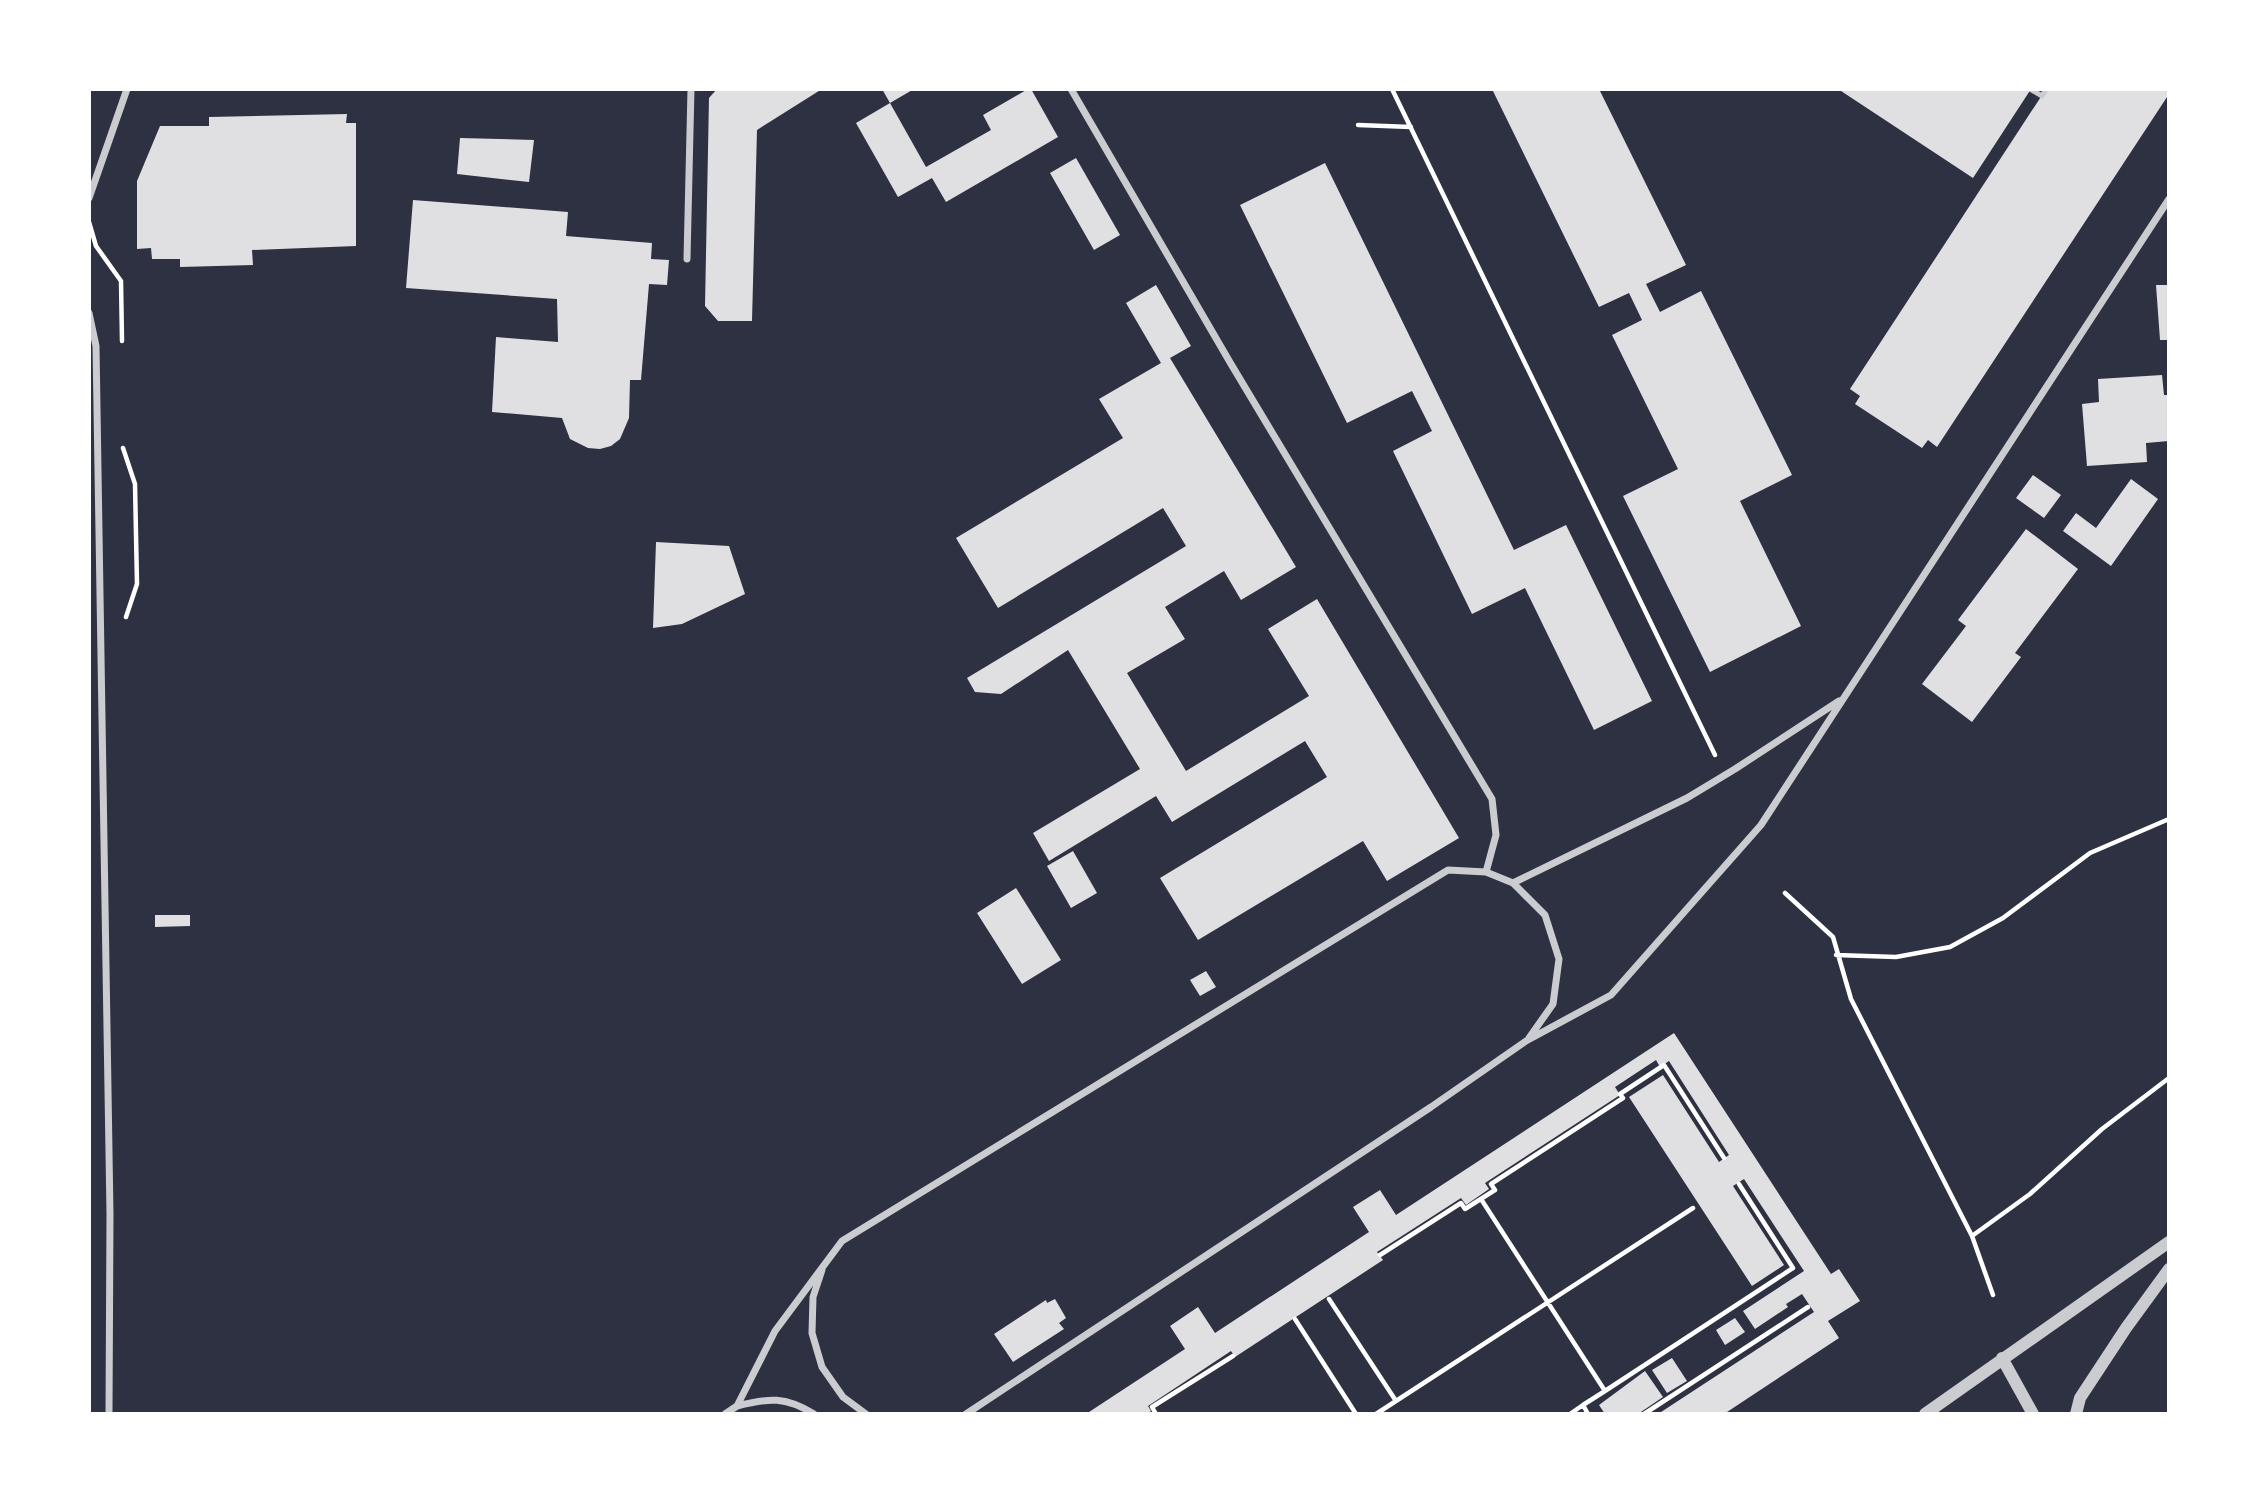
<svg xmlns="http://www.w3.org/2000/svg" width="2258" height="1503" font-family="Manrope,sans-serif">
<rect width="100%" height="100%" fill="#2d3142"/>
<path fill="#e0e0e3" d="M717,89H822L757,130L752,321H718L705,306L709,98Z
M882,89H914L890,103L926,167L991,130L983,115L1028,89H1031L1058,137L946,202L932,178L898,197L856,123L890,103Z
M1492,89H1599L1686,265L1646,284L1660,312L1701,291L1792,475L1740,501L1801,626L1710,672L1623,496L1678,469L1612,335L1642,320L1629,293L1599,307Z
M1838,89H2031L1973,178Z
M2046,89H2169V94L1937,447L1928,440L1922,448L1855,404L1860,396L1850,389Z
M347,114L346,123H356V246L252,250L253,265L180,267V259H152L151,248L137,249V181L160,126H209V117Z
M460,138L534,140L529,182L457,174Z
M1076,158L1120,235L1094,250L1050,173Z
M1325,163L1514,550L1566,525L1652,701L1594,730L1525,588L1472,614L1393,451L1432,431L1412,391L1347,423L1240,205Z
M413,200L568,212L566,236L652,243L651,259L669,260L667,285L649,284L641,380H630L629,418L620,439L611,446L600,449L588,448L570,439L562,418L492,412L496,337L558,342L557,299L406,288Z
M1156,285L1191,346L1170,358L1296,567L1241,600L1224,571L1165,607L1185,639L1127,673L1186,771L1309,696L1268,629L1317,599L1459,838L1387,881L1363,841L1198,940L1160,878L1327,777L1305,741L1172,822L1156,796L1049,861L1033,833L1140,769L1068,650L1001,694L975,692L967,678L1186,546L1163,508L998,608L956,538L1123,438L1099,399L1161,363L1126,303Z
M2156,285H2169V340H2160Z
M2162,375L2164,395H2169V441L2146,443L2147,462L2087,466L2082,404L2099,402L2098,379Z
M2033,475L2061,495L2044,518L2016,498Z
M2131,479L2158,499L2111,566L2063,531L2076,513L2096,528Z
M2026,529L2078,569L2015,653L2021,657L1972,722L1922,684L1966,626L1958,620Z
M656,542L729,546L745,594L682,624L653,628Z
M1073,851L1097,893L1071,908L1047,866Z
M1016,888L1061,960L1022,984L977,913Z
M155,915H190V926L155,927Z
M1206,971L1216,987L1200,996L1190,980Z
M1674,1033L1831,1274L1839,1269L1860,1301L1828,1321L1839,1338L1724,1414H1658L1814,1312L1802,1294L1786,1304L1788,1307L1755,1329L1743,1311L1804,1271L1744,1179L1733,1186L1784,1265L1752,1286L1629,1097L1663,1075L1719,1162L1729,1155L1669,1061L1660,1067L1656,1060L1615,1087L1620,1095L1485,1183L1489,1189L1466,1205L1461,1198L1377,1252L1383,1260L1235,1357L1231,1351L1148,1406L1151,1411L1147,1414H1086L1185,1349L1170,1326L1198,1307L1215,1333L1369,1232L1353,1207L1380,1190L1396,1215Z
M1055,1299L1066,1318L1059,1323L1064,1329L1013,1362L994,1334L1046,1300L1047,1303Z
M1735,1318L1745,1332L1725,1345L1716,1330Z
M1672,1358L1687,1381L1667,1393L1652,1370Z
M1645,1371L1663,1397L1638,1414H1605L1599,1405Z"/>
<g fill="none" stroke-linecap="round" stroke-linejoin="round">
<path stroke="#fff" stroke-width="4.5" d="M1392,89L1715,755
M1358,125L1411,127
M89,222L96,246L121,281L122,341
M123,448L135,484L137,584L126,617
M1785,893L1833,937L1851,999L1972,1236L1993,1295
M1836,955L1896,957L1950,947L2003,918L2090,853L2169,819
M1481,1199L1605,1391L1583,1405L1588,1414
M1972,1236L2030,1194L2102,1129L2169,1078
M1380,1255L1461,1203L1465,1209L1495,1190L1491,1184L1623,1098L1620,1094L1664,1065L1724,1158
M1329,1299L1396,1401
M1295,1319L1356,1414
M1605,1391L1793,1268L1739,1184
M1156,1414L1152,1407L1233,1356
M1376,1414L1693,1208
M1570,1414L1583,1405
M1644,1414L1808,1307"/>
<path stroke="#caccd0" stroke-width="5" d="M2030,89L2042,96L2046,89"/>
<path stroke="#caccd0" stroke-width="7" d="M1071,89L1231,364L1492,799L1496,835L1486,872
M89,198L127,89
M687,259L691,89
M89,313L96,346L110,1214L109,1414
M1513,883L1687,798L1735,769L1839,701
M822,1270L813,1297L812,1333L822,1367L843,1397L866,1414
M737,1406C769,1398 785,1396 814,1414
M725,1414L737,1406L775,1331L842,1241L1448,870L1486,872L1513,883L1545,915L1559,959L1553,1004L1529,1038
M966,1414L1431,1107L1526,1041L1611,995L1761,825L2169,199"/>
<path stroke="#caccd0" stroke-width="12" d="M2002,1358L2033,1414
M1925,1414L2169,1242
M2076,1414L2080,1398L2126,1328L2169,1269"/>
</g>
<rect width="2258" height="1503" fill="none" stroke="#ffffff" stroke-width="182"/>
</svg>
